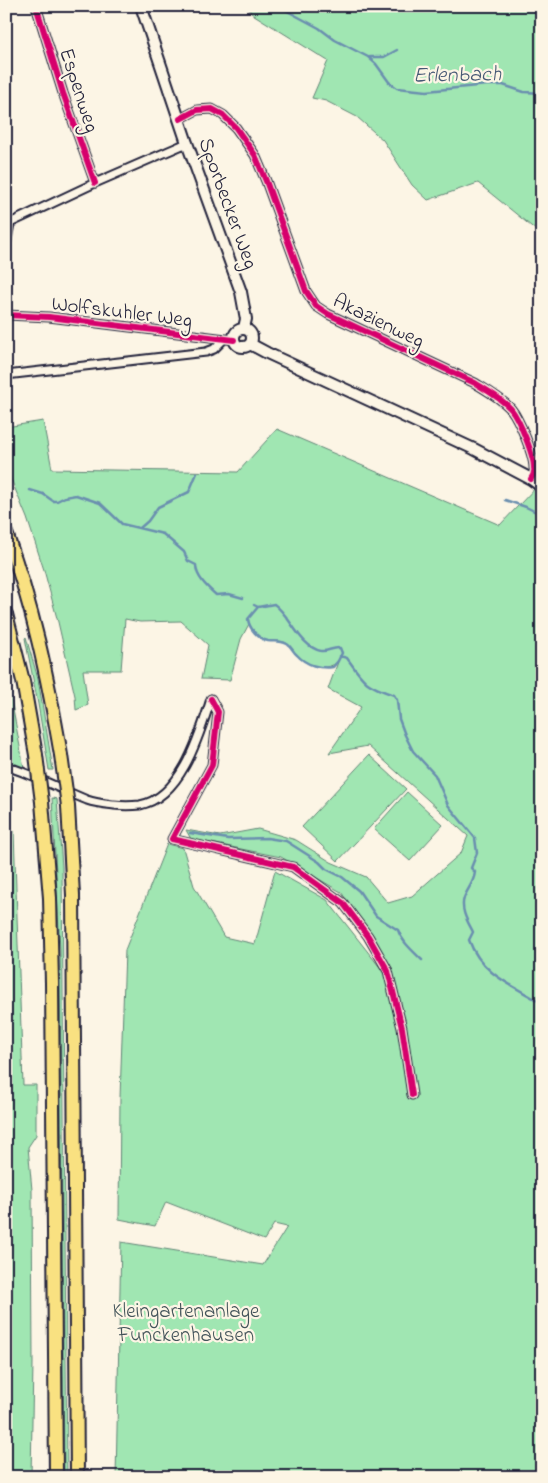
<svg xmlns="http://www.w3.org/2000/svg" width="548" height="1483" font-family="'Indie Flower',sans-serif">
<rect width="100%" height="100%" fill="#fcf5e5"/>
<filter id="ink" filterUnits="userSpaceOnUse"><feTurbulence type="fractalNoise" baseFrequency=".02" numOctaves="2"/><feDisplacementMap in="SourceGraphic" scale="10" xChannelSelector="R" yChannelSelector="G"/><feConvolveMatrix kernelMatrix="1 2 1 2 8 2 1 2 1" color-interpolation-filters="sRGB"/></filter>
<g filter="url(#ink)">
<path fill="#a0e6b2" stroke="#618476" d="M248,6H542V235L478,183L428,200L412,185L383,140L357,117L326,101L312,98L328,61L251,13Z
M43,421L52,469L238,472L277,429L500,525L538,485L542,487V1477H116L121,1242L263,1265L287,1227L274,1224L264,1240L166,1202L155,1226L119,1219L120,1098L125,950L167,844L183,848L194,886L224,937L255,944L275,871L327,900L386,975L390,969L378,944L341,892L281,857L191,839L186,830L220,836L258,829L296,840L331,862L366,877L388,903L412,896L461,853L468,836L368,746L329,753L361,707L328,689L338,662C326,671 310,667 299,657C295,654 293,648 289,645C281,638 271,643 262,639C257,635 253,630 249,624L241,639L230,680L201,679L208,645L181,621L140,622L125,619L121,670H83L88,705L76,710L75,696L58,622L44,570L27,518L6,467V427Z
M26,637L38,679L53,770H49L38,704L25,638Z
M6,663L11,680V699L24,768L6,762Z
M369,755L406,789L338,861L302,827Z
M407,792L443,825L410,861L374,829Z
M52,798L57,799L62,867L67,1477H64L60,949Z
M6,827L14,832L23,1085H36V1135L28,1147L32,1190L33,1363L31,1477H6Z"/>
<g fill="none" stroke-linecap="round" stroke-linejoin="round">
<path stroke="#6a8faf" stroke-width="2.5" d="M278,6L319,28L335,40L368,57L376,64L389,82L397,88L427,91L487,85H503L524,92L542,93
M370,57H384L397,50
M30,490L43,494L53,501H57L65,497L76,495L100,503L122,524L163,534L184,552L188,561L196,565C196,577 207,587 216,595L229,594L243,598
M505,500L526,507L542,515
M140,528L148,521L158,507L189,492L197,473
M254,605L258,607L248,619C249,628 258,639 268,641C274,642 280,640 287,644C291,646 293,652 297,655C306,665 320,669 333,667L338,661L342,653L340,648C333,647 328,652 321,651C299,646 291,616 274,604L258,607
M340,656L347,658C364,682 365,685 394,695L397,700L399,719L405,735L413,751L435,775L448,805L475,838L477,853L471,868L475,872C474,883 467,889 464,898C460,910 468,922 473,932L469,940C481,974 512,985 542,1003
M190,833L228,839L267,838L286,841L319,862L326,869L342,877L359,891L376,916L398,930C402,942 413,951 422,960"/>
<g stroke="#22223b" stroke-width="11">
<path id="street" d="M36,6L63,93L95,183
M180,119L197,110L212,109L223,115L236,128L255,155L266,181L306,291L316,306L328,314L475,383C488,391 501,398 511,409C519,419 534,455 534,468C535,472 533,476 531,479
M10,223L95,183L187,143
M6,246L10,223
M6,315L49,317L234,340
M6,375L206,352L214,349L223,340
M211,699L218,712L212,765L172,839L293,867L343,903L368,936L388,971L402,1028L412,1095
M6,766C34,775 60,789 87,800C95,803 105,804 114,805C122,806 131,806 140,805C182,797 200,733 211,699"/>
</g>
<g stroke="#22223b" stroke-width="14">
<path id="secondary" d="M141,6L187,143L241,292L246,319L244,328
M234 338a9 9 0 1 1 18 0a9 9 0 1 1-18 0Z
M250,344L267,353L474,449L531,479L542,487"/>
</g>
<g stroke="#22223b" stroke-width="16">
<path id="highway" d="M6,533C33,606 48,679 61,755
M6,614L23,681L36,755
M42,802L50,898L52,983L56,1477
M68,806L73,895L77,1477"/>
</g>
<use href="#street" stroke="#fcf5e5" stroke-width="7"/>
<use href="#secondary" stroke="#fcf5e5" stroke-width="10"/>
<use href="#highway" stroke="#f9e181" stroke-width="12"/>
<g stroke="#22223b" stroke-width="16" stroke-linecap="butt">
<path id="highway-bridge" d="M36,755L42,802
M61,755L68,806"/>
</g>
<use href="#highway-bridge" stroke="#f9e181" stroke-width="12"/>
<g stroke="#fcf5e5" stroke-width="9">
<path id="cycleway" d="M36,6L63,93L95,183
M180,119L197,110L212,109L223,115L236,128L255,155L266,181L306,291L316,306L328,314L475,383C488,391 501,398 511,409C519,419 534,455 534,468C535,472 533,476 531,479
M6,315L49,317L234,340
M211,699L218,712L212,765L172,839L293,867L343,903L368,936L388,971L402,1028L412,1095"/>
</g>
<use href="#cycleway" stroke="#d6006c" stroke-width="6"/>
</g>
</g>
<g text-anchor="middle" stroke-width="4.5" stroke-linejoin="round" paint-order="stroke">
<g font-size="21" fill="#22223b" stroke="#fcf5e5">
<text transform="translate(80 90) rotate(72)" y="7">Espenweg</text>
<text transform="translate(229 203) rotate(70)" y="7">Sporbecker Weg</text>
<text transform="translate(122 311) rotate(7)" y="7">Wolfskuhler Weg</text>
<text transform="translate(379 320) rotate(26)" y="7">Akazienweg</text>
</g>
<g font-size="21" fill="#425359" stroke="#fcf5e5">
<text x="186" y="1317">Kleingartenanlage<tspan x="186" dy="24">Funckenhausen</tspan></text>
</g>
<g font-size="22" font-style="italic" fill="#465975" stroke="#fcf5e5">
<text transform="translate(457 73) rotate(-1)" y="8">Erlenbach</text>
</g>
</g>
<rect width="548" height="1483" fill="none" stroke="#fcf5e5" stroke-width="25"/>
<rect x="12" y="12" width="523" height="1458" fill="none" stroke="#22223b" stroke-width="2" filter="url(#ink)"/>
</svg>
